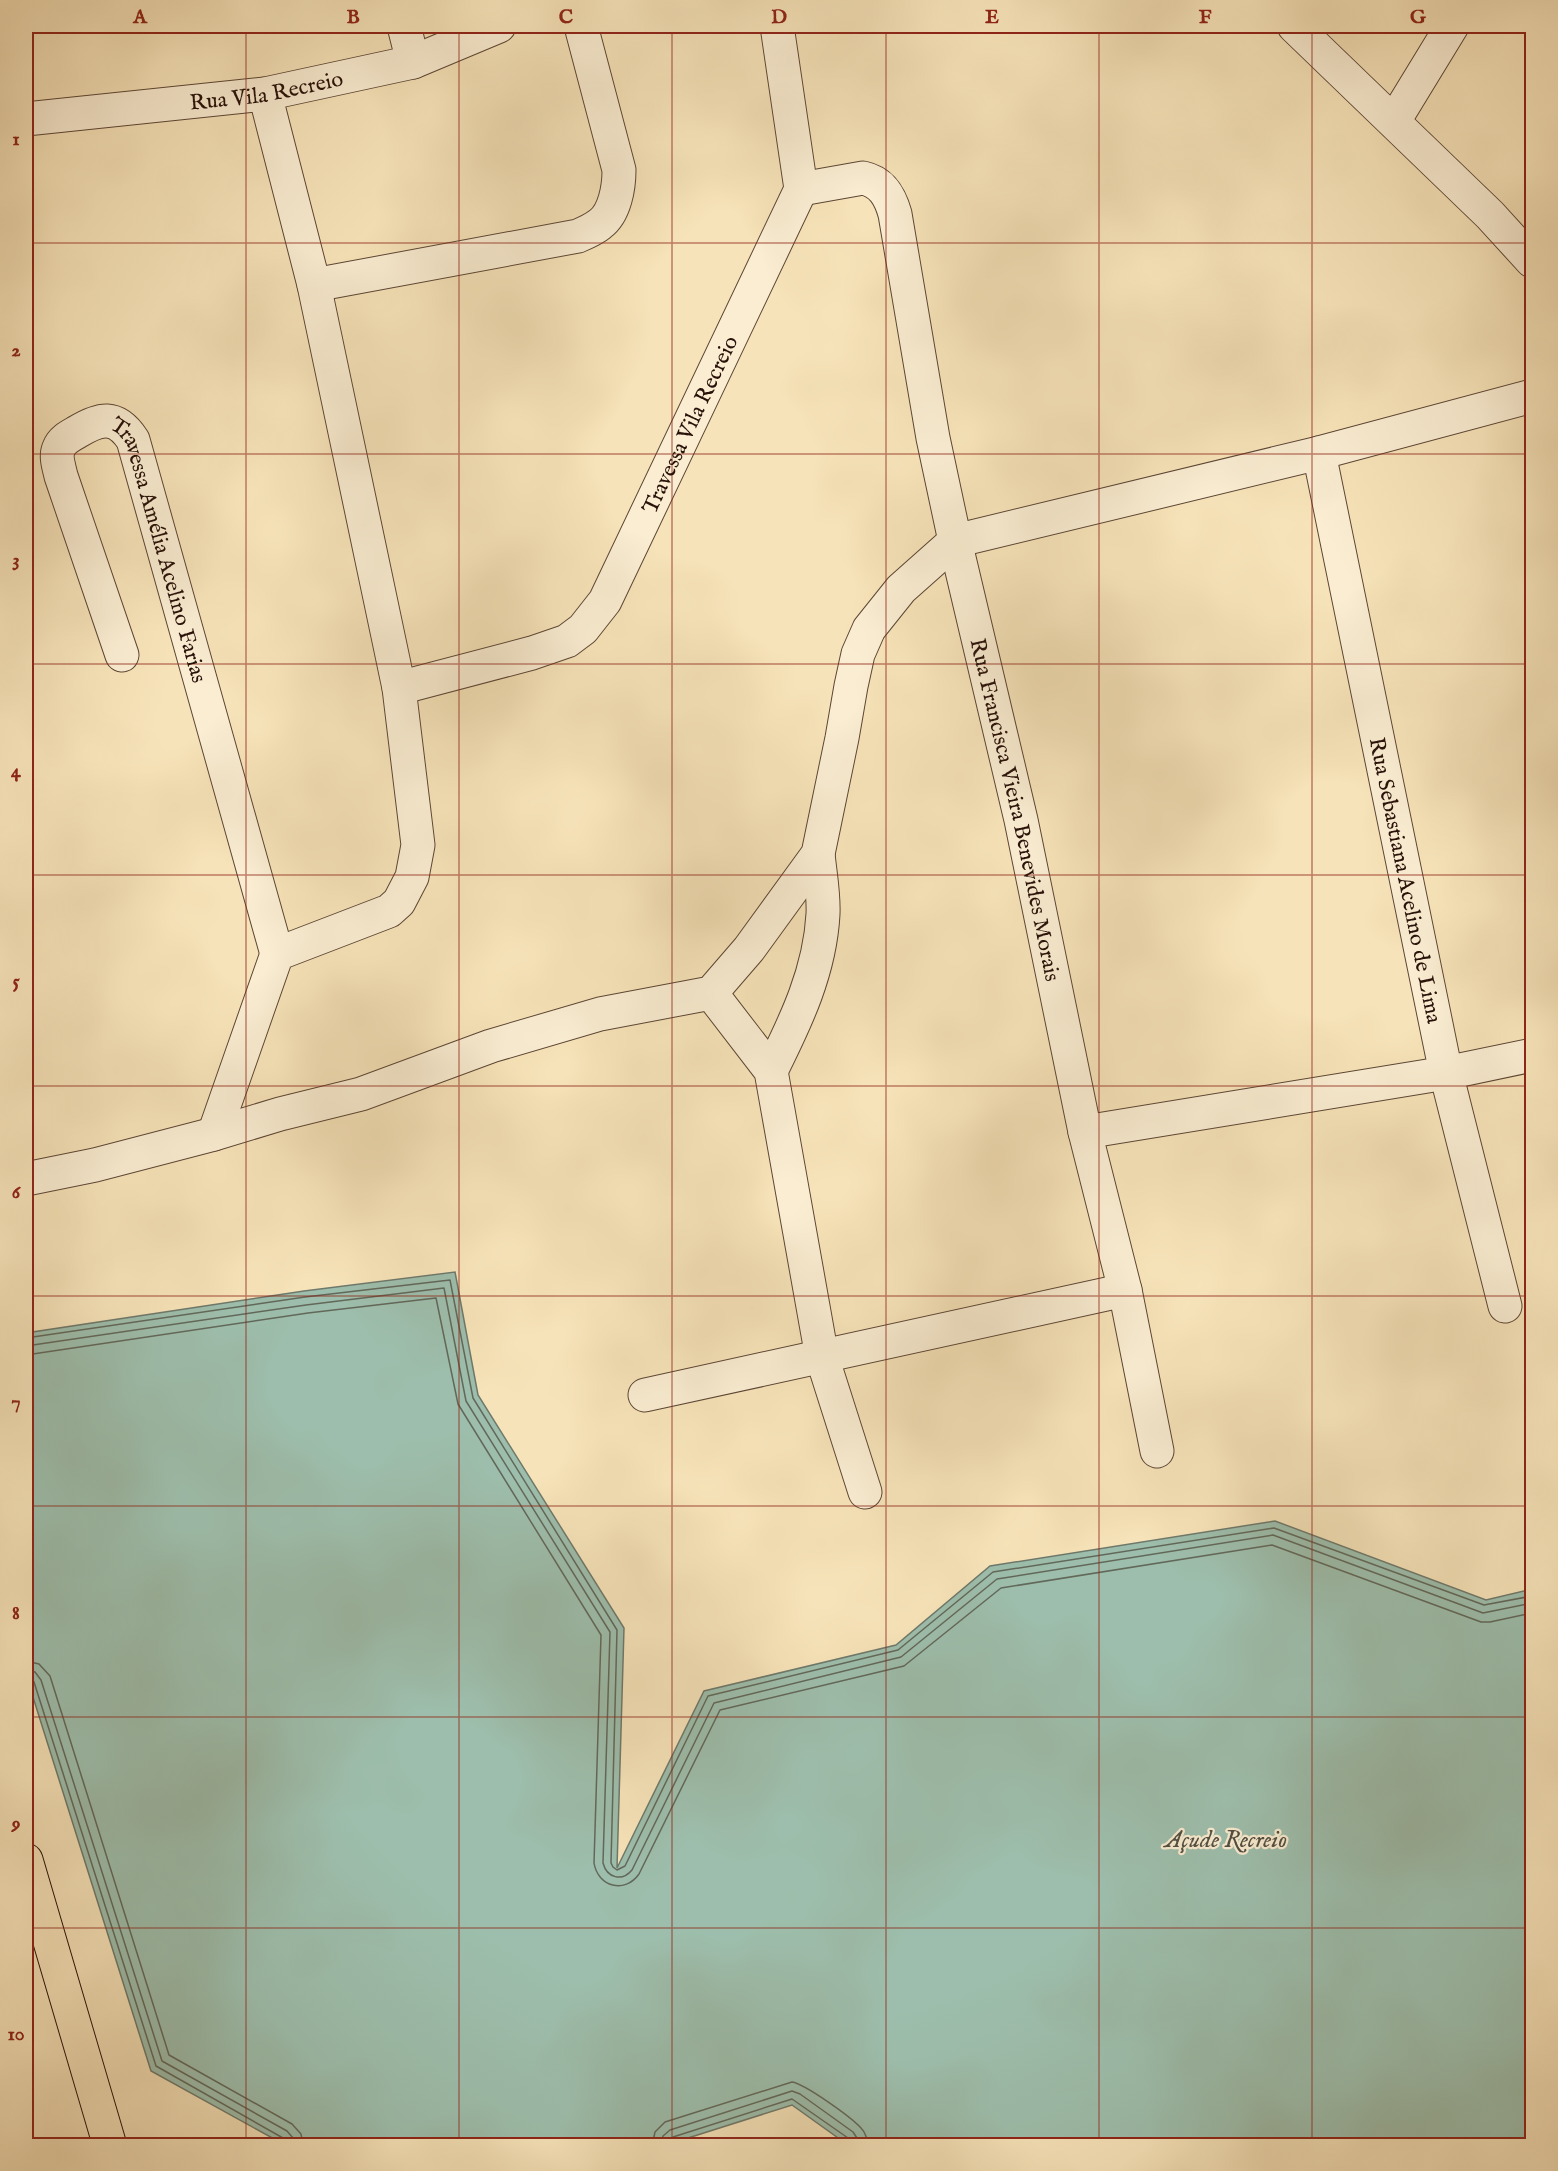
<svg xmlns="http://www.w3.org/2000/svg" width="1558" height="2171" font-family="'IM FELL English',serif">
<rect width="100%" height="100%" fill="#f7e3b9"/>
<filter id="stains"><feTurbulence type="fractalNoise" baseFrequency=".00333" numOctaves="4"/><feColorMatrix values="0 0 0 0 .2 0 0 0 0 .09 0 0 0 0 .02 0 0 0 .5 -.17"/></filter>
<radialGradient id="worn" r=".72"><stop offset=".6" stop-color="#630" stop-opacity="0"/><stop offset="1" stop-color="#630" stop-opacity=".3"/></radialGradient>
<path fill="#9dbeac" stroke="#6e796b" stroke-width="1.5" d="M455,1272L478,1395L624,1628L617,1868L704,1691L896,1645L990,1566L1275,1521L1486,1600L1532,1589V2145H848L792,2105L666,2145H285L151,2071L26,1675V1333L304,1291Z"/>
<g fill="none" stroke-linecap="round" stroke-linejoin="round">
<path stroke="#62685a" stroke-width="1.5" d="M26,1338L305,1297L450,1280L473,1398L617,1630L611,1863L613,1867L617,1870L625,1866L708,1696L898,1650L993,1572L1274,1528L1484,1605L1532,1596
M26,1346L306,1305L444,1288L466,1401L610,1632L603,1863C607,1878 622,1882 632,1870L714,1703L901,1657L997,1579L1273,1535L1483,1613L1532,1603
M26,1355L308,1313L436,1298L458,1404L601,1635L594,1863C598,1887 625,1894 639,1874L720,1710L904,1666L1001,1588L1272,1545L1481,1622H1490L1532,1613
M26,1661L39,1664L50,1676L169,2055L292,2124L301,2134L303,2146
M26,1670L35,1672L41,1680L162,2061L287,2131L293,2138L294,2146
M26,1677L31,1678L34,1682L156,2066L283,2138L287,2146
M652,2146L655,2132L665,2122L792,2082C805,2084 851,2117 861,2128C866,2133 867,2139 868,2146
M661,2146L663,2136L670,2130L792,2091L800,2094L853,2132L857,2138L859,2146
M668,2146L669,2140L673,2137L792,2099L848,2138L851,2146"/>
<g stroke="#5c4635" stroke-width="35">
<g id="street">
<path d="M404,26L413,62"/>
<path d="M1294,26L1490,215L1532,261"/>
<path id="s1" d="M26,119L265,94L413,62L499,26"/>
<path d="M1394,121L1452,26"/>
<path id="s2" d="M801,189L863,178C882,182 890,196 895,214L933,438L955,541L1021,820L1085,1132L1125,1290L1157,1451"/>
<path d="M314,285L578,236C585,233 594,229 600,224C615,213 619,187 619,170L581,26"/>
<path id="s3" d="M1319,453L1446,1073L1505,1306"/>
<path id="s4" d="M122,655L61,476C59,467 55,456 59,448C62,440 70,436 77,432C100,418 116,414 133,440L277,954"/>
<path id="s5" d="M399,688L532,653L567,641L583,629L605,601L801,189L777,26"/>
<path d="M711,993L771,1071L822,1357L865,1492"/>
<path d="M771,1071C796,1021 820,971 823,914C824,895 820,874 818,854"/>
<path d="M1085,1132L1446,1073L1532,1055"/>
<path d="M214,1134L277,954L389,911L399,902L412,877L418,845L399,688L314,285L265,94"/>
<path d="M26,1179L95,1165L214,1134L280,1114L361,1094L491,1046L600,1014L711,993L749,949L818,854L842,738L851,686L858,654L869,629L901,589L955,541L1319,453L1532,396"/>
<path d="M645,1395L1125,1290"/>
</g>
</g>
<g stroke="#281109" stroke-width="35">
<path id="primary" d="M26,1860L110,2146"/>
</g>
<use href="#street" stroke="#faedd2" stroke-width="33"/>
<use href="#primary" stroke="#f7e3b9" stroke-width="33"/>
</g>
<path fill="none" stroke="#8f2418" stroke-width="1.5" stroke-opacity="0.55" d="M246,26V2146M459,26V2146M672,26V2146M886,26V2146M1099,26V2146M1312,26V2146M26,243H1532M26,454H1532M26,664H1532M26,875H1532M26,1086H1532M26,1296H1532M26,1506H1532M26,1717H1532M26,1928H1532"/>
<g text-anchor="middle" stroke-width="4.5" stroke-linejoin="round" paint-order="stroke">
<g font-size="22" fill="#281109" stroke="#faedd2">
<text dy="8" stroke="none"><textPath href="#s1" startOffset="242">Rua Vila Recreio</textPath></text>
<text dy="8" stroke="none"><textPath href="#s5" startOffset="426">Travessa Vila Recreio</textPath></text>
<text dy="8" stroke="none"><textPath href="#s4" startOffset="420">Travessa Amélia Acelino Farias</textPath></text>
<text dy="8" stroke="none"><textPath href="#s2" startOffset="722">Rua Francisca Vieira Benevides Morais</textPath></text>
<text dy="8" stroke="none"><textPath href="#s3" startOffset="436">Rua Sebastiana Acelino de Lima</textPath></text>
</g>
<g font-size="24" font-style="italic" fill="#514e42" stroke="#faedd2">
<text x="1226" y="1847">Açude Recreio</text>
</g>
</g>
<rect width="1558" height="2171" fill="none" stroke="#f7e3b9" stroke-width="66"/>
<rect x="33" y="33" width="1492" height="2105" fill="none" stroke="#8f2418" stroke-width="2"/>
<g font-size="20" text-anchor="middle" font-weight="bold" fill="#8f2418">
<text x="140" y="23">A</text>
<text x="353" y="23">B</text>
<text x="566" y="23">C</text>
<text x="779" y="23">D</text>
<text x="992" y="23">E</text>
<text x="1205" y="23">F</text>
<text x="1418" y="23">G</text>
<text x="16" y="145">1</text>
<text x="16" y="356">2</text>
<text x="16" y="566">3</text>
<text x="16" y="777">4</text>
<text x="16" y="987">5</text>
<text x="16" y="1198">6</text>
<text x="16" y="1408">7</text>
<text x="16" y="1619">8</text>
<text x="16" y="1829">9</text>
<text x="16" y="2040">10</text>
</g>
<rect width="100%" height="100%" filter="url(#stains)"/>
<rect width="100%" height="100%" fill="url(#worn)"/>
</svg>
